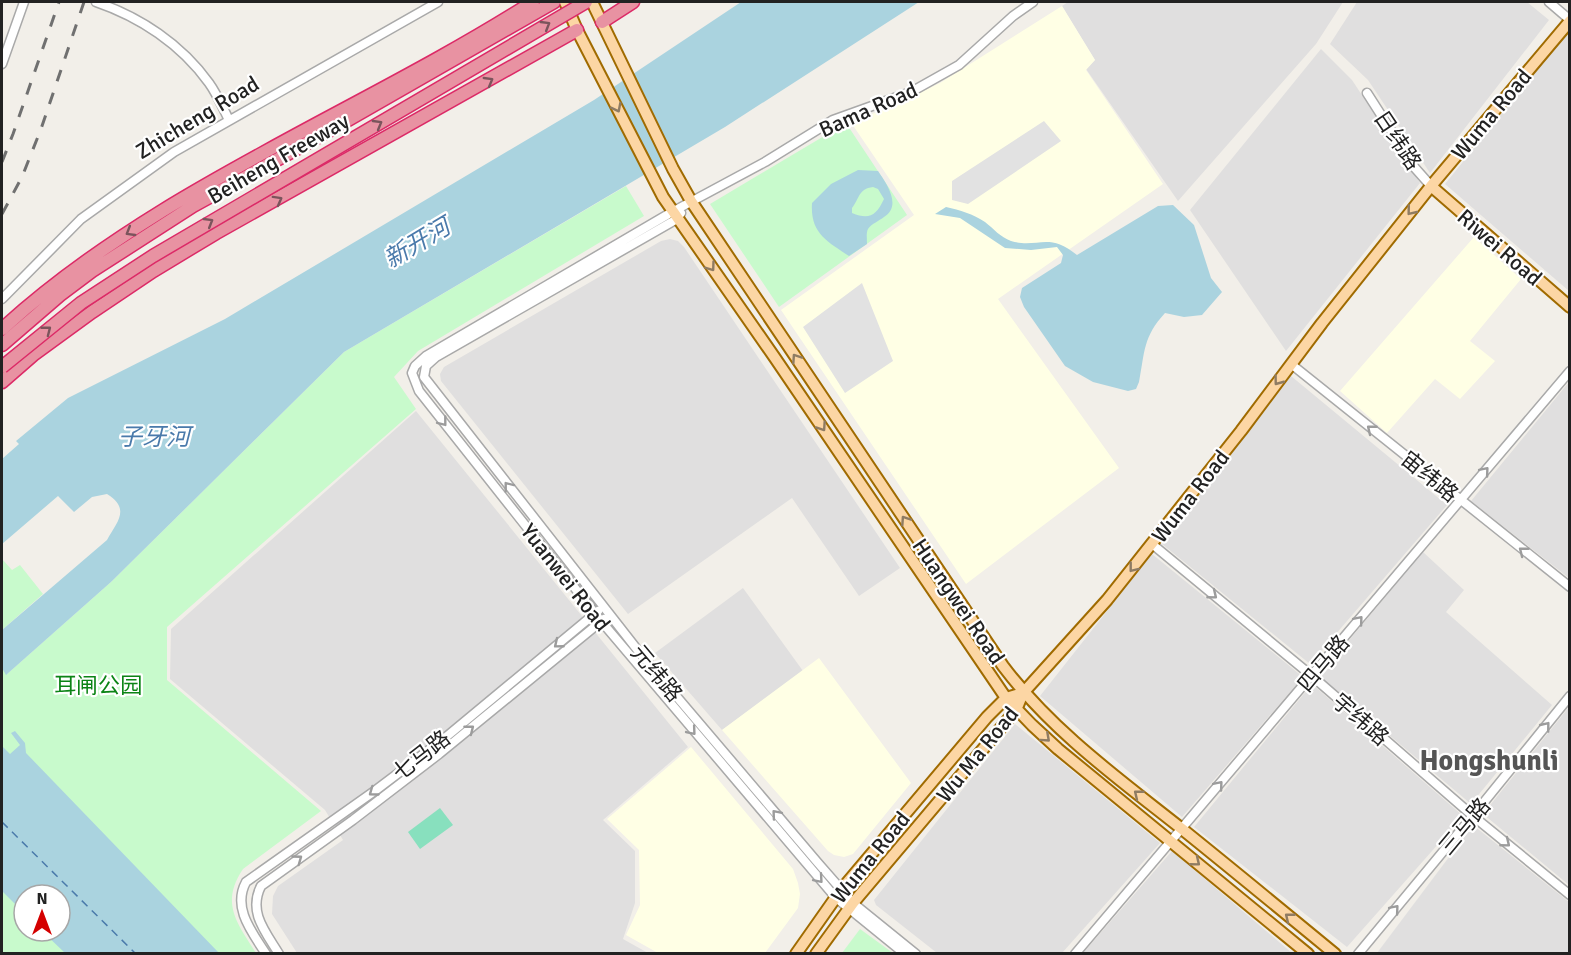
<svg xmlns="http://www.w3.org/2000/svg" width="1571" height="955" font-family="Signika,'Noto Sans SC',sans-serif">
<rect width="100%" height="100%" fill="#f2efe9"/>
<path fill="#e0dfdf" d="M1068,2H1343L1316,44L1178,201L1086,69L1095,60L1062,6Z
M1357,2H1527L1549,20L1430,173L1368,80L1330,44Z
M1567,33L1570,35L1569,291L1445,184Z
M1321,49L1352,80L1420,183L1286,351L1190,210Z
M670,239L678,241L684,247L900,568L859,596L792,498L628,614L441,381L440,374L444,367L661,241Z
M1291,376L1447,505L1310,664L1162,544Z
M1569,382V578L1471,501Z
M416,411L688,747L603,820L635,851V903L623,939L648,953H297L272,914L273,896L278,886L343,840L325,810L170,679L171,629Z
M1423,552L1464,590L1446,612L1552,705L1471,804L1319,676Z
M1152,554L1303,677L1182,817L1040,696Z
M743,588L803,671L722,730L655,653Z
M1312,684L1463,816L1347,947L1194,827Z
M1569,707V885L1483,814Z
M1015,724L1160,843L1062,953H937L876,905L874,900Z
M1473,825L1569,902V953H1377Z
M1172,851L1292,953H1083Z"/>
<path fill="#ffffe5" d="M1062,6L1095,60L1086,70L1163,184L998,299L1119,468L966,584L781,310L914,215L850,121L884,110L940,83Z
M1474,237L1521,279L1470,341L1495,361L1460,399L1435,379L1387,433L1340,391Z
M819,658L911,783L853,854L844,857L834,855L828,851L722,730Z
M691,747L793,869L798,883L800,894L798,908L765,953H658L626,935L640,905L639,850L607,819Z"/>
<path fill="#c8facc" fill-rule="evenodd" d="M846,123L907,215L779,307L710,204Z
M626,186L644,216L418,351L394,377L416,409L167,627V680L321,811L243,869C220,903 237,923 256,953H2V668L7,674L111,582L344,352ZM24,895H60V931H24Z
M2,559L12,570L20,565L43,594L2,630Z
M860,929L893,953H842Z"/>
<path fill="#88e0be" d="M440,808L453,825L420,849L408,832Z"/>
<path fill="#e2e2e2" d="M1044,121L1061,141L968,204L952,200V181Z
M862,283L893,361L845,393L803,327Z"/>
<path fill="#aad3df" fill-rule="evenodd" d="M741,2H919L725,127L344,352L111,582L6,675L2,668V630L107,540C117,522 131,509 107,494L92,497L74,512L58,496L2,544V459L19,444L16,441L68,398L225,319L594,100Z
M858,170L878,171C887,184 902,206 884,217C879,221 871,224 868,229C866,233 867,239 867,244L849,256C827,241 810,233 812,203L831,184ZM873,187L878,189L884,199C876,216 869,220 852,213V208C860,198 858,189 873,187Z
M1173,205L1194,225L1211,278L1222,292L1202,315L1184,317L1165,313C1143,337 1145,351 1139,382L1136,389L1128,391L1093,382L1065,366L1024,307L1020,297L1022,288L1061,263L1063,255L1057,247L1031,250L1005,248L960,218L935,214L946,207C960,210 973,214 985,222C994,229 1000,237 1011,241C1038,249 1048,231 1077,255L1158,206Z
M15,731L25,743L26,753L219,953H65L42,931H60V895H24V913L2,891V746L10,754L20,745L11,733Z"/>
<g fill="none" stroke-linecap="round" stroke-linejoin="round">
<path stroke="#4a7aab" stroke-width="1.5" stroke-dasharray="8 6" stroke-linecap="butt" d="M2,822L136,954"/>
<g stroke="#a9a9a9" stroke-width="11">
<path id="minor" d="M96,2C140,17 181,44 209,83C217,94 223,108 229,120
M1549,2L1570,20
M2,64L24,2
M1367,93L1415,168L1431,186
M681,213L677,219L436,357L426,366L424,377L643,657L818,863L853,903L916,954
M2,299L81,219L174,152L438,2
M1291,364L1570,587
M1152,544L1312,676L1473,816L1570,895
M266,954C252,932 232,908 246,882L376,790L446,737L598,611
M279,954C265,931 248,912 261,886L353,820L439,754L604,619
M905,954L836,898L601,621L419,391L412,373L415,366L426,356L672,212L765,162L833,120L911,92L959,65L1013,16L1033,2
M1075,954L1570,371
M1358,954L1480,807L1570,696"/>
</g>
<g stroke="#a06b00" stroke-width="14">
<path id="major" d="M565,2L577,30L663,197L775,358L1006,698L1032,725L1058,749L1308,954
M592,2L673,169L691,201L1003,666C1052,731 1119,779 1182,829C1233,870 1284,912 1335,954
M1431,186L1570,307
M796,954L841,890L987,717L1006,698L1023,693L1107,600L1241,431L1322,323L1431,186L1570,21
M816,954L853,903L1016,710L1023,693"/>
</g>
<g stroke="#dc2a67" stroke-width="15">
<path id="highway" d="M602,22L633,2
M2,329C155,189 359,113 533,2
M2,345L60,295L92,271L193,206L320,136L554,2
M2,382L33,355L92,312L153,271L216,233L577,30"/>
</g>
<use href="#minor" stroke="#fff" stroke-width="8"/>
<use href="#major" stroke="#fcd6a4" stroke-width="10"/>
<use href="#highway" stroke="#e892a2" stroke-width="12"/>
<path stroke="#707070" stroke-width="3" stroke-dasharray="12 12" stroke-linecap="butt" d="M2,162L13,134L59,2
M2,214L22,177L41,129L84,2"/>
<g stroke="#dc2a67" stroke-width="15" stroke-linecap="butt">
<path id="highway-bridge" d="M2,367L81,303L153,256L586,2"/>
</g>
<use href="#highway-bridge" stroke="#e892a2" stroke-width="12"/>
</g>
<defs><path id="oneway-chevron" d="M-2-3.5L2.5 0L-2 3.5" fill="none" stroke-width="1.6" stroke-linecap="round" stroke-linejoin="round" transform="scale(1.5)"/></defs>
<g stroke="#7b545c">
<use href="#oneway-chevron" transform="translate(546 25) rotate(-31)"/>
<use href="#oneway-chevron" transform="translate(489 81) rotate(-30)"/>
<use href="#oneway-chevron" transform="translate(378 124) rotate(-30)"/>
<use href="#oneway-chevron" transform="translate(278 200) rotate(-29)"/>
<use href="#oneway-chevron" transform="translate(209 222) rotate(-31)"/>
<use href="#oneway-chevron" transform="translate(130 232) rotate(149)"/>
<use href="#oneway-chevron" transform="translate(47 330) rotate(-38)"/>
</g>
<g stroke="#8f7c63">
<use href="#oneway-chevron" transform="translate(617 108) rotate(63)"/>
<use href="#oneway-chevron" transform="translate(1411 211) rotate(129)"/>
<use href="#oneway-chevron" transform="translate(711 267) rotate(54)"/>
<use href="#oneway-chevron" transform="translate(796 358) rotate(-124)"/>
<use href="#oneway-chevron" transform="translate(1278 381) rotate(127)"/>
<use href="#oneway-chevron" transform="translate(822 427) rotate(56)"/>
<use href="#oneway-chevron" transform="translate(905 520) rotate(-124)"/>
<use href="#oneway-chevron" transform="translate(1133 568) rotate(128)"/>
<use href="#oneway-chevron" transform="translate(1046 738) rotate(42)"/>
<use href="#oneway-chevron" transform="translate(1138 794) rotate(-141)"/>
<use href="#oneway-chevron" transform="translate(1196 862) rotate(39)"/>
<use href="#oneway-chevron" transform="translate(1289 917) rotate(-141)"/>
</g>
<g stroke="#9c9c9c">
<use href="#oneway-chevron" transform="translate(443 422) rotate(52)"/>
<use href="#oneway-chevron" transform="translate(1371 429) rotate(-141)"/>
<use href="#oneway-chevron" transform="translate(1485 471) rotate(-50)"/>
<use href="#oneway-chevron" transform="translate(508 486) rotate(-128)"/>
<use href="#oneway-chevron" transform="translate(1523 551) rotate(-142)"/>
<use href="#oneway-chevron" transform="translate(1213 595) rotate(39)"/>
<use href="#oneway-chevron" transform="translate(1359 620) rotate(-50)"/>
<use href="#oneway-chevron" transform="translate(558 644) rotate(141)"/>
<use href="#oneway-chevron" transform="translate(1546 726) rotate(-51)"/>
<use href="#oneway-chevron" transform="translate(470 729) rotate(-38)"/>
<use href="#oneway-chevron" transform="translate(692 731) rotate(50)"/>
<use href="#oneway-chevron" transform="translate(1219 785) rotate(-50)"/>
<use href="#oneway-chevron" transform="translate(373 792) rotate(144)"/>
<use href="#oneway-chevron" transform="translate(776 814) rotate(-130)"/>
<use href="#oneway-chevron" transform="translate(1506 843) rotate(39)"/>
<use href="#oneway-chevron" transform="translate(298 859) rotate(-36)"/>
<use href="#oneway-chevron" transform="translate(819 879) rotate(49)"/>
<use href="#oneway-chevron" transform="translate(1395 909) rotate(-50)"/>
</g>
<g text-anchor="middle" stroke-width="4.5" stroke-linejoin="round" paint-order="stroke">
<g font-size="22" fill="#222" stroke="#fff">
<text transform="translate(868 109) rotate(-24)" y="8">Bama Road</text>
<text transform="translate(1491 114) rotate(-50)" y="8">Wuma Road</text>
<text transform="translate(197 117) rotate(-31)" y="8">Zhicheng Road</text>
<text transform="translate(1398 140) rotate(56)" y="8">日纬路</text>
<text transform="translate(278 158) rotate(-30)" y="8">Beiheng Freeway</text>
<text transform="translate(1500 247) rotate(41)" y="8">Riwei Road</text>
<text transform="translate(1430 476) rotate(39)" y="8">宙纬路</text>
<text transform="translate(1190 496) rotate(-52)" y="8">Wuma Road</text>
<text transform="translate(566 577) rotate(52)" y="8">Yuanwei Road</text>
<text transform="translate(959 601) rotate(56)" y="8">Huangwei Road</text>
<text transform="translate(1323 663) rotate(-50)" y="8">四马路</text>
<text transform="translate(657 673) rotate(50)" y="8">元纬路</text>
<text transform="translate(1361 719) rotate(41)" y="8">宇纬路</text>
<text transform="translate(977 754) rotate(-51)" y="8">Wu Ma Road</text>
<text transform="translate(421 755) rotate(-38)" y="8">七马路</text>
<text transform="translate(1464 826) rotate(-50)" y="8">三马路</text>
<text transform="translate(870 857) rotate(-51)" y="8">Wuma Road</text>
</g>
<g font-size="22" fill="#0c8416" stroke="#fff">
<text x="98" y="693">耳闸公园</text>
</g>
<g font-size="24" font-style="italic" fill="#4a7aab" stroke="#fff">
<text transform="translate(417 243) rotate(-31)" y="8">新开河</text>
<text x="154" y="445">子牙河</text>
</g>
<g font-size="28" font-weight="bold" fill="#555" stroke="#fff">
<text x="1489" y="770">Hongshunli</text>
</g>
</g>
<rect width="1571" height="955" fill="none" stroke="#222222" stroke-width="6"/>
<g transform="translate(42 913)"><circle r="28" fill="#ffffff" stroke="#a7a7a7" stroke-width="1.5"/>
<path d="M0-4.5L10 22L0 15L-10 22Z" fill="#d40000"/>
<text y="-9" font-size="16" font-weight="bold" text-anchor="middle" fill="#222222">N</text>
</g>
</svg>
